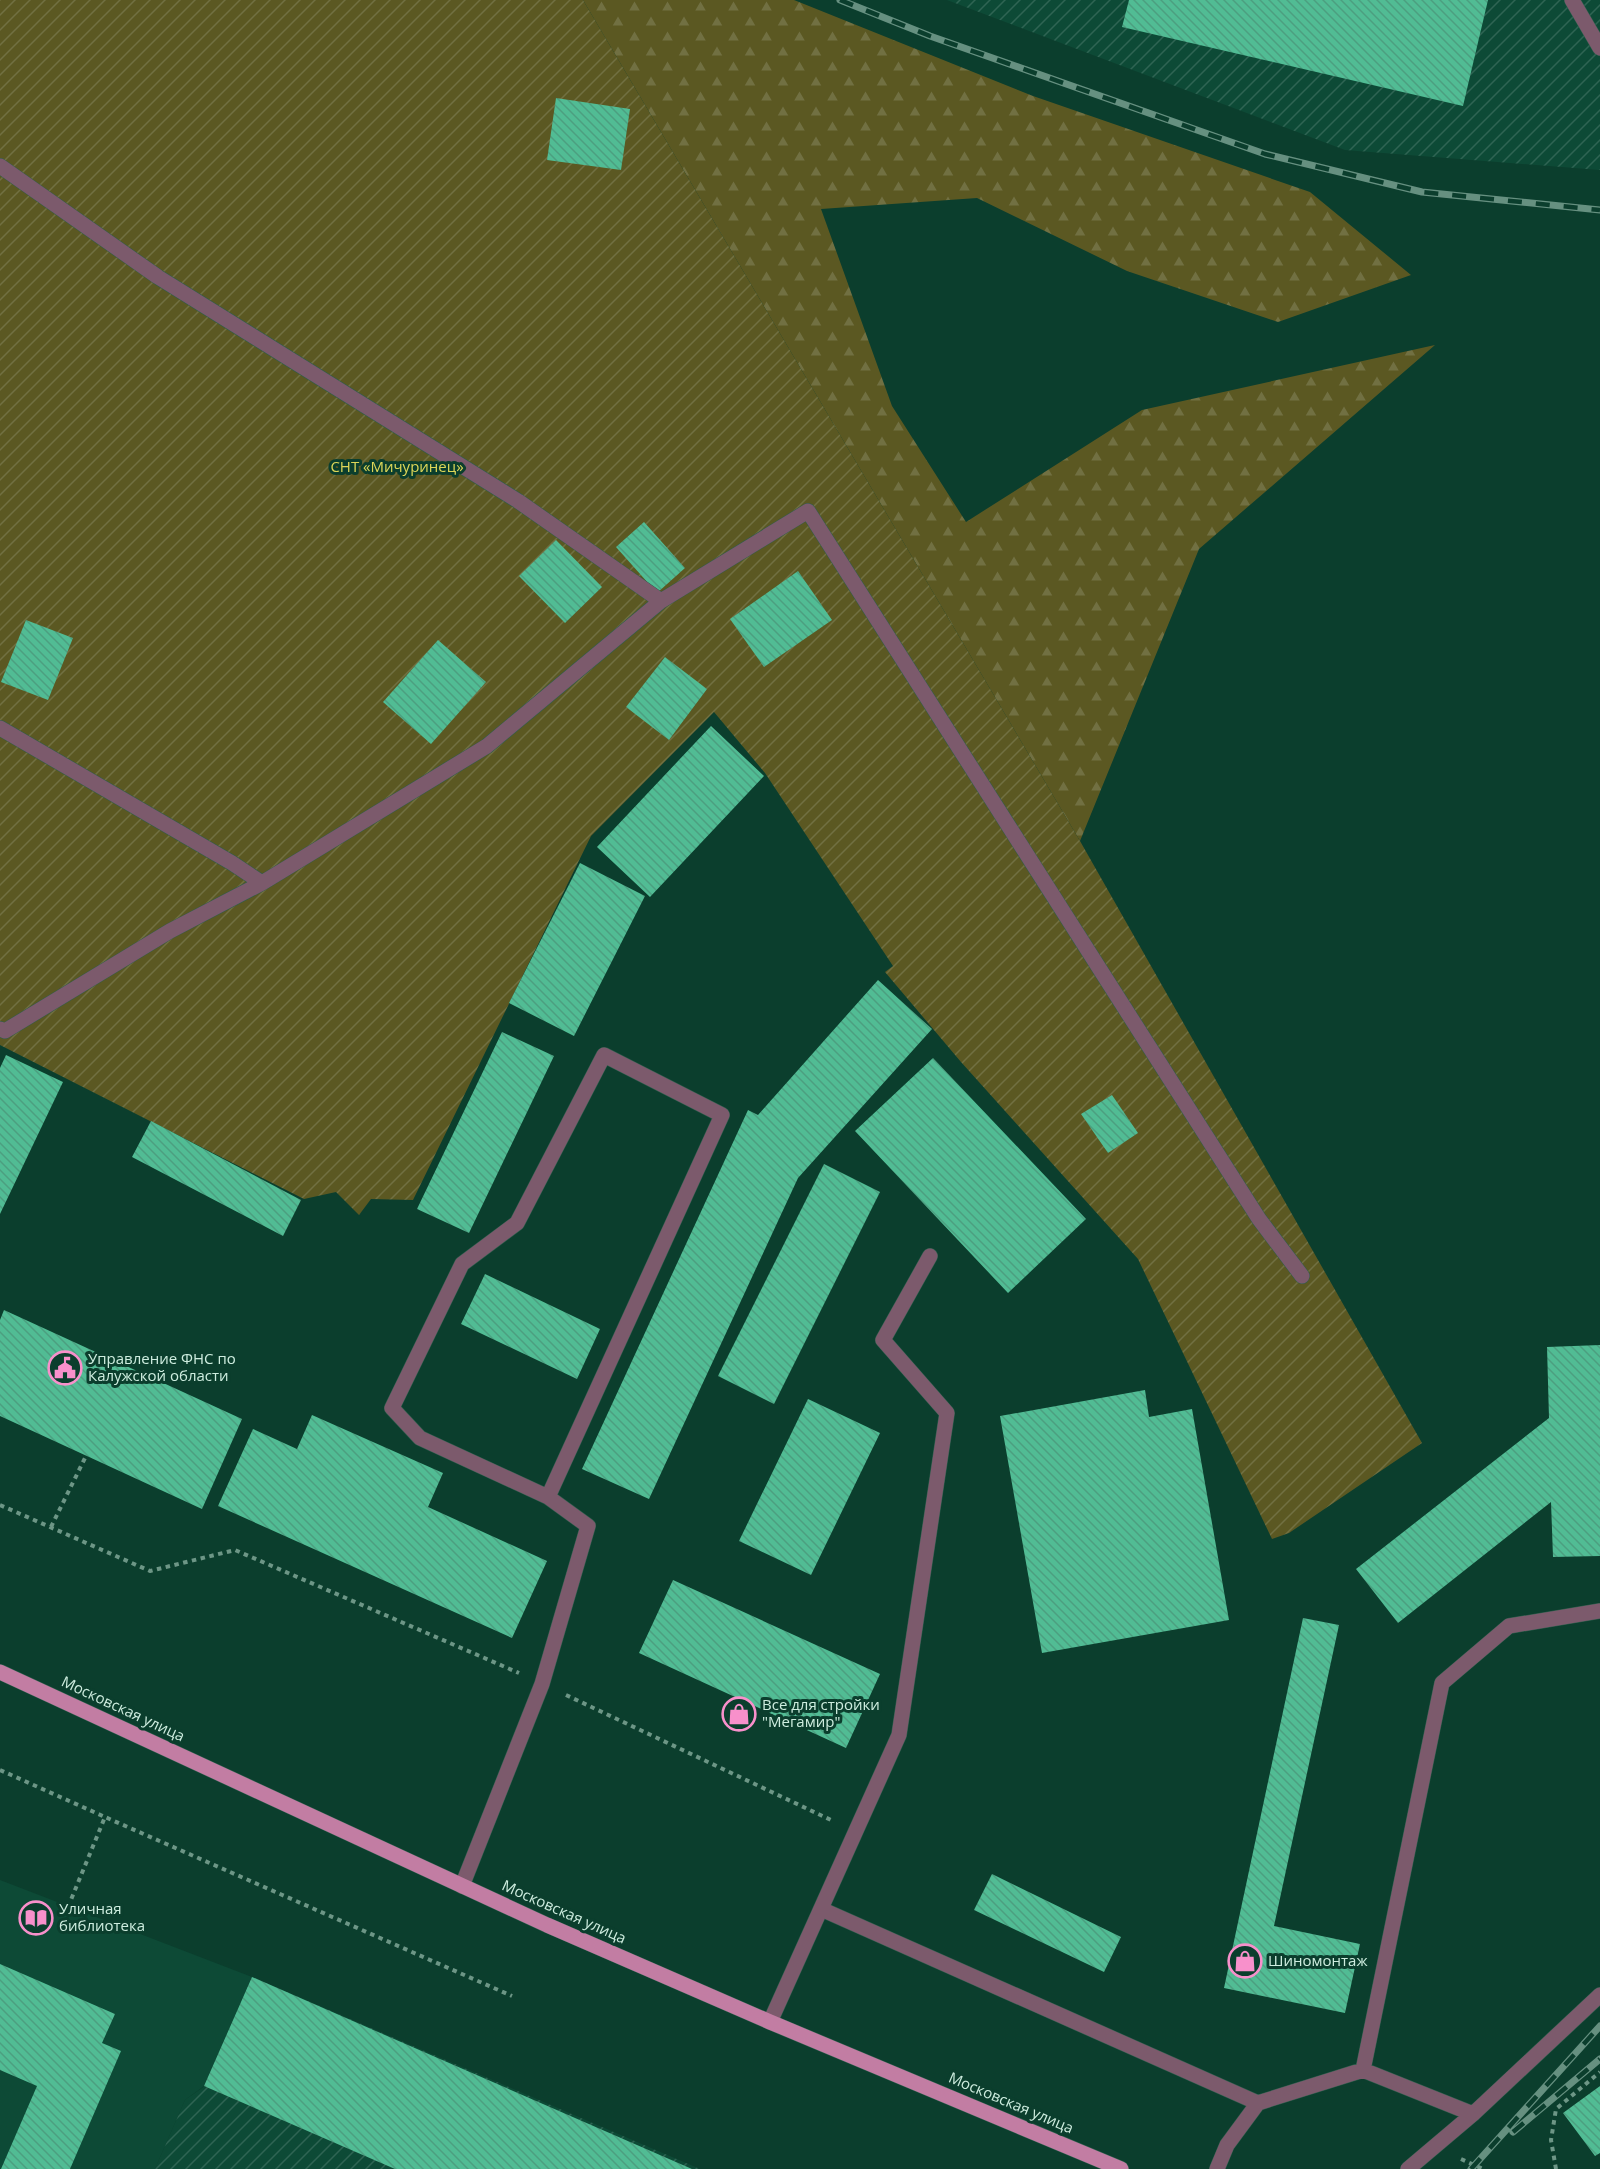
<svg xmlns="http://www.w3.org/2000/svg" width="1600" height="2169" font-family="'Open Sans',sans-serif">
<defs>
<pattern id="industrial-furrows" width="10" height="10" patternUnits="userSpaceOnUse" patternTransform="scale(1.5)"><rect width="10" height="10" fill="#0d4a36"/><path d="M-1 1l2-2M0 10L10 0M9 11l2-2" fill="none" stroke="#2f6453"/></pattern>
<pattern id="forest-firs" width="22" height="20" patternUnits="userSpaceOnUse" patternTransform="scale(1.5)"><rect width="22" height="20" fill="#5b5822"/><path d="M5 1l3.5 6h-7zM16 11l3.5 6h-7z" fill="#717042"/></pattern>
<pattern id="garden-furrows" width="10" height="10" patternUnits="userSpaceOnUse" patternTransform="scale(1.5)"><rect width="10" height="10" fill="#5b5822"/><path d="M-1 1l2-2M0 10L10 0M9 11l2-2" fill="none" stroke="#717042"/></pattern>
<pattern id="building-back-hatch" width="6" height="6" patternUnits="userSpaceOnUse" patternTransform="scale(1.5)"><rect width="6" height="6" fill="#51bc94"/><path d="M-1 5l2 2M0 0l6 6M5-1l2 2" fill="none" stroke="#4c9f80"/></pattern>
</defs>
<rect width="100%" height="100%" fill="#0b3e2d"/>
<path fill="#0d4a36" d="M0,1880L252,1977L204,2086L185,2100L155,2169H0Z"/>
<path fill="url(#industrial-furrows)" d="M947,0H1600V170L1345,150Z
M252,1977L700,2169H155L185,2100L205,2086Z"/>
<path fill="url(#forest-firs)" d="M583,0H794L1033,96L1310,192L1411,275L1278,322L1127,271L977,198L821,209L892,406L966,522L1142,410L1435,345L1199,549L1080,841Z"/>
<path fill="url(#garden-furrows)" d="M0,0H583L1080,841L1422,1443L1289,1533L1272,1539L1138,1259L961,1062L885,972L893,966L765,773L714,712L591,836L413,1200L371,1199L359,1215L336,1192L304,1199L0,1045Z"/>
<path fill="url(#building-back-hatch)" d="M1129,0H1488L1463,106L1122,27Z
M556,98L630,109L621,170L547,160Z
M644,522L685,568L657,593L616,547Z
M556,540L602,587L565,623L519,576Z
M798,571L832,620L764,667L730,619Z
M26,620L73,638L48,700L1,682Z
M438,640L486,682L431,744L383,702Z
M665,657L707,689L669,740L626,707Z
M711,726L764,776L650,897L597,847Z
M580,863L645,896L574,1036L509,1003Z
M878,980L932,1029L798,1178L649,1499L582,1469L748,1110L758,1115Z
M502,1032L554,1056L469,1233L417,1209Z
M6,1055L63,1082L0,1214V1068Z
M933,1058L1086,1219L1008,1293L855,1131Z
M1112,1095L1138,1133L1108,1153L1081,1114Z
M151,1121L301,1200L283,1236L132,1157Z
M824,1164L880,1192L774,1404L718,1376Z
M485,1274L600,1329L577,1379L461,1324Z
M4,1310L242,1419L202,1509L0,1416V1320Z
M1600,1345V1556L1553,1557L1551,1502L1398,1623L1356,1569L1549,1418L1547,1347Z
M1145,1390L1149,1417L1192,1409L1229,1620L1042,1653L1000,1416Z
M808,1399L880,1433L811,1575L739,1541Z
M312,1415L443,1473L428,1507L547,1561L512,1638L218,1506L253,1429L297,1449Z
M673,1580L880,1674L846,1748L639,1653Z
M1303,1618L1339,1625L1274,1926L1360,1944L1345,2013L1224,1988Z
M992,1874L1121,1937L1104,1972L974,1910Z
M0,1964L115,2014L102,2043L121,2051L70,2169H1L37,2086L0,2070Z
M252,1977L692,2169H395L204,2086Z
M1600,2086V2153L1595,2156L1563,2113Z"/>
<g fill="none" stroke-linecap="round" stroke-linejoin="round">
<g stroke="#2e5e4d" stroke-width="16">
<path id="minor" d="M1572,0L1600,48
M0,166L158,277L518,501L661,601L808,511L1259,1219L1302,1276
M0,728L232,863L262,883L487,746L661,601
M0,1029L5,1031L170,931L262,883
M462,1886L542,1684L588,1526L548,1497L420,1438L392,1408L462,1264L517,1223L604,1055L722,1115L548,1497
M821,1909L1258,2103
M770,2022L899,1735L947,1413L883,1340L930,1256
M1363,2070L1442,1683L1509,1626L1600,1611
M1217,2169L1227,2145L1258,2103L1363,2070L1473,2114
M1408,2169L1473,2114L1600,1995"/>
</g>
<g stroke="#2e5e4d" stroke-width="16">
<path id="major" d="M0,1672L547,1925L770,2022L1121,2169"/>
</g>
<path stroke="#6d9686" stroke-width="4" stroke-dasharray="4.5 4.5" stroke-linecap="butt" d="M0,1505L150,1571L235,1550L519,1673
M51,1527L86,1456
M566,1695L831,1820
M0,1770L105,1817
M68,1907L105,1817L512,1996
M1461,2159L1483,2169
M1556,2169L1551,2140L1556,2109L1600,2072"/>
<use href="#minor" stroke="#7c5a6c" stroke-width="15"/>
<use href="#major" stroke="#c27da3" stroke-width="15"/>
<g stroke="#669080" stroke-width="7">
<path id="rail" d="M840,0L930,36L1265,154L1422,192L1600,210
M1513,2132L1600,2059
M1471,2169L1600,2026"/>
</g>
<use href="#rail" stroke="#0b3e2d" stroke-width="4.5" stroke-dasharray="14" stroke-linecap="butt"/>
</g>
<defs>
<g id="civic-ring" transform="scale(1.725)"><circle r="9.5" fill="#0b3e2d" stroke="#f890cb" stroke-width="1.5"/><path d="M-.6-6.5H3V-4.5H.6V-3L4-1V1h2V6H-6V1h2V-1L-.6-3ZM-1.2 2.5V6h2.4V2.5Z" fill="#f890cb"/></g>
<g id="shop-ring" transform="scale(1.725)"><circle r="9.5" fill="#0b3e2d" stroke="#f890cb" stroke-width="1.5"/><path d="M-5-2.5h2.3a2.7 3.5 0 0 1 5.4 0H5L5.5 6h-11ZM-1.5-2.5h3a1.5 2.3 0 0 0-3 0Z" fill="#f890cb"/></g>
<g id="library-ring" transform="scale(1.725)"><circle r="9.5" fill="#0b3e2d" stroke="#f890cb" stroke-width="1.5"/><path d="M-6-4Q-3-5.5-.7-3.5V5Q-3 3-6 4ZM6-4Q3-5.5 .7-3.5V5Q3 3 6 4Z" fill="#f890cb"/></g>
</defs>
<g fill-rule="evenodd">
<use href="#civic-ring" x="65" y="1368"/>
<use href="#shop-ring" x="739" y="1714"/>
<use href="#library-ring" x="36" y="1918"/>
<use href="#shop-ring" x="1245" y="1961"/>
</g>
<g text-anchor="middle" stroke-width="6" stroke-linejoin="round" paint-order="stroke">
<g font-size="15" fill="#ddd658" stroke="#0b3e2d">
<text x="397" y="472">СНТ «Мичуринец»</text>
</g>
<g font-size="15" fill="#ceeddf" stroke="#0b3e2d" text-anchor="start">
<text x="88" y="1364">Управление ФНС по<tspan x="88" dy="17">Калужской области</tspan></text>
<text x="762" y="1710">Все для стройки<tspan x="762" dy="17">"Мегамир"</tspan></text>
<text x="59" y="1914">Уличная<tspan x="59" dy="17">библиотека</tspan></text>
<text x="1268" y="1966">Шиномонтаж</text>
</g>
<g font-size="15" fill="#ceeddf" stroke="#0b3e2d">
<text transform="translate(123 1709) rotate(25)" y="5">Московская улица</text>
<text transform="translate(564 1912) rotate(24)" y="5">Московская улица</text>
<text transform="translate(1011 2103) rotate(23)" y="5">Московская улица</text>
</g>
</g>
</svg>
